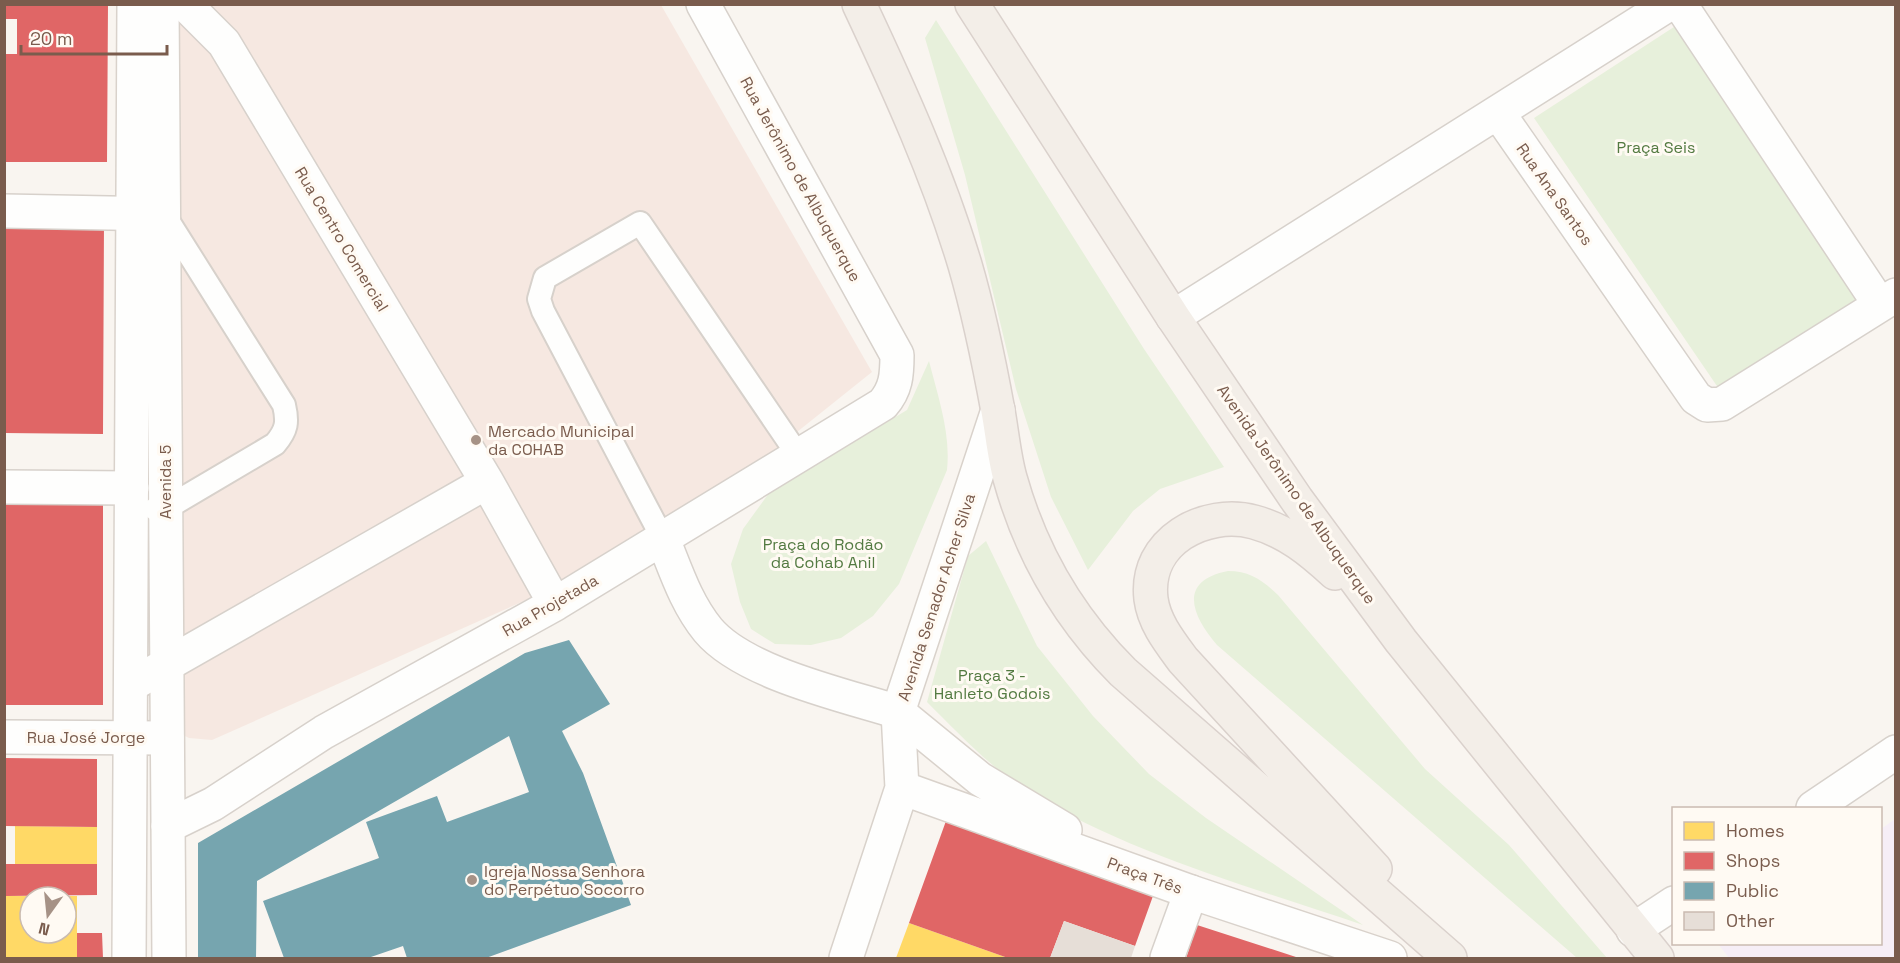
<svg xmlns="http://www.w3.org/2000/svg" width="1900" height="963" font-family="'Space Grotesk',sans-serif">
<rect width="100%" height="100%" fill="#f9f5f0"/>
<path fill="#f6e8e1" d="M169,5H661L872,372L663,539L212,740L189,738L171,729Z"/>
<path fill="#f6eef6" d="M1895,819V958H1729L1719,945L1722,944H1880L1881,829Z"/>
<path fill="#e7f0db" d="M936,20L1144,349L1224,467L1160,489L1133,511L1088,570L1051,497L1016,389L965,175L925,38Z
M1677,25L1864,312L1719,389L1534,118Z
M929,361C938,397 951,433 947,470L899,584L873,616L841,638L811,645L775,644L751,629L740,602L731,564L743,529L769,493L907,410Z
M986,541L1037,646L1093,716L1149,774L1206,818L1363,925C1254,888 1127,853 1029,792C991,768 959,734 927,702L968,556Z
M1228,571C1250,571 1262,580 1278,595L1425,769L1509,845L1607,958H1577L1217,645C1192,616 1177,581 1228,571Z"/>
<path fill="#ffd966" d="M15,826L97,827V864H15Z
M4,896H30V933H66V896H77V958H4Z
M909,923L1008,958H896Z"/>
<path fill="#e06666" d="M4,4H108L107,162H4V54H17V19H4Z
M4,221L104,222L103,434L4,433Z
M4,496L103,497V705H4Z
M4,758L97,759V827L4,826Z
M946,821L1153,896L1135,946L1064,921L1050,958H1008L909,923Z
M5,864H97V895L6,896Z
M1197,925L1299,958H1186Z
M77,933H102L103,958H77Z"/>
<path fill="#76a5af" d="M569,640L610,704L562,731L583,773L631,905L486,958H407L403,946L368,958H284L263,901L379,858L366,822L437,796L447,822L529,792L509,736L257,881L256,958H198V843L525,653Z"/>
<path fill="#e6ded7" d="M1064,921L1135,946L1131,958H1050Z"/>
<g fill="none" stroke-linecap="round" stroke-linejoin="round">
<g stroke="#d7d1cb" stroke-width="26">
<path id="lane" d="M155,509H165L275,444C287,430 288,422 284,405L165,216
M663,539L543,311L539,299L545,278L640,223L798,455"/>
</g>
<g stroke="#d7d1cb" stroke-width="36">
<path id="street" d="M185,4L224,43L487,482L555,604
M1680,4L1880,305
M1499,114L1696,398L1707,405L1722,404L1896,295
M4,211L162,214
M1173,317L1669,4
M4,487L132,488
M663,539C676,571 686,603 708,630C744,673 844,695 898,712
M131,685L487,482
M4,737L167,738
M1813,808L1896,752
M168,826L213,804L324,732L555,604L883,404C896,389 897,375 897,355L703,4
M1633,930L1674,903
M1167,958L1191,892"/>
</g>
<g stroke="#d9d2cb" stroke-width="36">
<path id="secondary" d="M162,4L169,958
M898,712L980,779L1065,830
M902,788L1191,892L1390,958
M129,958L134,4
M846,958L902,788L898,712L998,410"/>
</g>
<g stroke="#dad1cc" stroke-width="36">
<path id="primary" d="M859,4C899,89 938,175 965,265C979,313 989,362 998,411C1002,433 1004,457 1010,478C1031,553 1069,618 1123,672L1450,958
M972,4L1173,317L1297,500L1401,641L1657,958
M1335,573C1311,551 1287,531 1254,522C1205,509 1144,541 1151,599C1154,622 1169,641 1183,660L1375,869"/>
</g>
<use href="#lane" stroke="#fefefd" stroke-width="22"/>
<use href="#street" stroke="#fefefd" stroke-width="33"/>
<use href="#secondary" stroke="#fefefd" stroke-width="33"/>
<use href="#primary" stroke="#f3eee8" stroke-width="33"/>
</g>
<g fill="#a69286" stroke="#fffaf3" stroke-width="2">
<circle cx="476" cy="440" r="6"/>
<circle cx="472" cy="880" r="6"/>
</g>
<g text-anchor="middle" stroke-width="6" stroke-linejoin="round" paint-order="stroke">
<g font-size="16" fill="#537a41" stroke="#fffaf3">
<text x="1656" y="153">Praça Seis</text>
<text x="823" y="550">Praça do Rodão<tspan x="823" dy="18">da Cohab Anil</tspan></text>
<text x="992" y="681">Praça 3 -<tspan x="992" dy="18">Hanleto Godois</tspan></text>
</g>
<g font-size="16" fill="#7a5c4d" stroke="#fffaf3">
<text transform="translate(801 179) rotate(61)" y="6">Rua Jerônimo de Albuquerque</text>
<text transform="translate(1555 194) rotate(55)" y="6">Rua Ana Santos</text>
<text transform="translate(342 239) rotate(59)" y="6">Rua Centro Comercial</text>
<text transform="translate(165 482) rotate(-90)" y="6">Avenida 5</text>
<text transform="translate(1297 494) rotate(55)" y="6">Avenida Jerônimo de Albuquerque</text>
<text transform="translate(936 597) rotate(-72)" y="6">Avenida Senador Acher Silva</text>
<text transform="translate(550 605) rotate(-30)" y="6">Rua Projetada</text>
<text x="86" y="743">Rua José Jorge</text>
<text transform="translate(1145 875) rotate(20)" y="6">Praça Três</text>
</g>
<g font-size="16" fill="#7a5c4d" stroke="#fffaf3" text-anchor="start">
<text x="488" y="437">Mercado Municipal<tspan x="488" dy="18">da COHAB</tspan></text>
<text x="484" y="877">Igreja Nossa Senhora<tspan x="484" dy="18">do Perpétuo Socorro</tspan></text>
</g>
</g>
<rect width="1900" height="963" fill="none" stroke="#7a5c4d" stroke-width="12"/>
<rect x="1672" y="807" width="210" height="138" fill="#fffaf3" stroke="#cabbb1" stroke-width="1.5"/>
<rect x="1684" y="822" width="30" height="18" fill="#ffd966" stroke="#cabbb1" stroke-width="1.5"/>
<text x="1726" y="837" font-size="18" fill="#7a5c4d">Homes</text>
<rect x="1684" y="852" width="30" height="18" fill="#e06666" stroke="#cabbb1" stroke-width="1.5"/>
<text x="1726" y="867" font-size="18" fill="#7a5c4d">Shops</text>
<rect x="1684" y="882" width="30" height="18" fill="#76a5af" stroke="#cabbb1" stroke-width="1.5"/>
<text x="1726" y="897" font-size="18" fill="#7a5c4d">Public</text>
<rect x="1684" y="912" width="30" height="18" fill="#e6ded7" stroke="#cabbb1" stroke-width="1.5"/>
<text x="1726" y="927" font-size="18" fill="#7a5c4d">Other</text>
<g transform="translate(48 915) rotate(195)"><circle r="28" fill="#fffaf3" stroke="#cabbb1" stroke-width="1.5"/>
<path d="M0-4.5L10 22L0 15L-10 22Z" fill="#a69286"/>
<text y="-9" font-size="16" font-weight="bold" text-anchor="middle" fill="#7a5c4d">N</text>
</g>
<path d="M21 45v9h146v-9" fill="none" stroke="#7a5c4d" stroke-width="3"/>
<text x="30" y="45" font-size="18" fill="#7a5c4d" stroke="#fffaf3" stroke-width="4.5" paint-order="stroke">20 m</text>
</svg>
